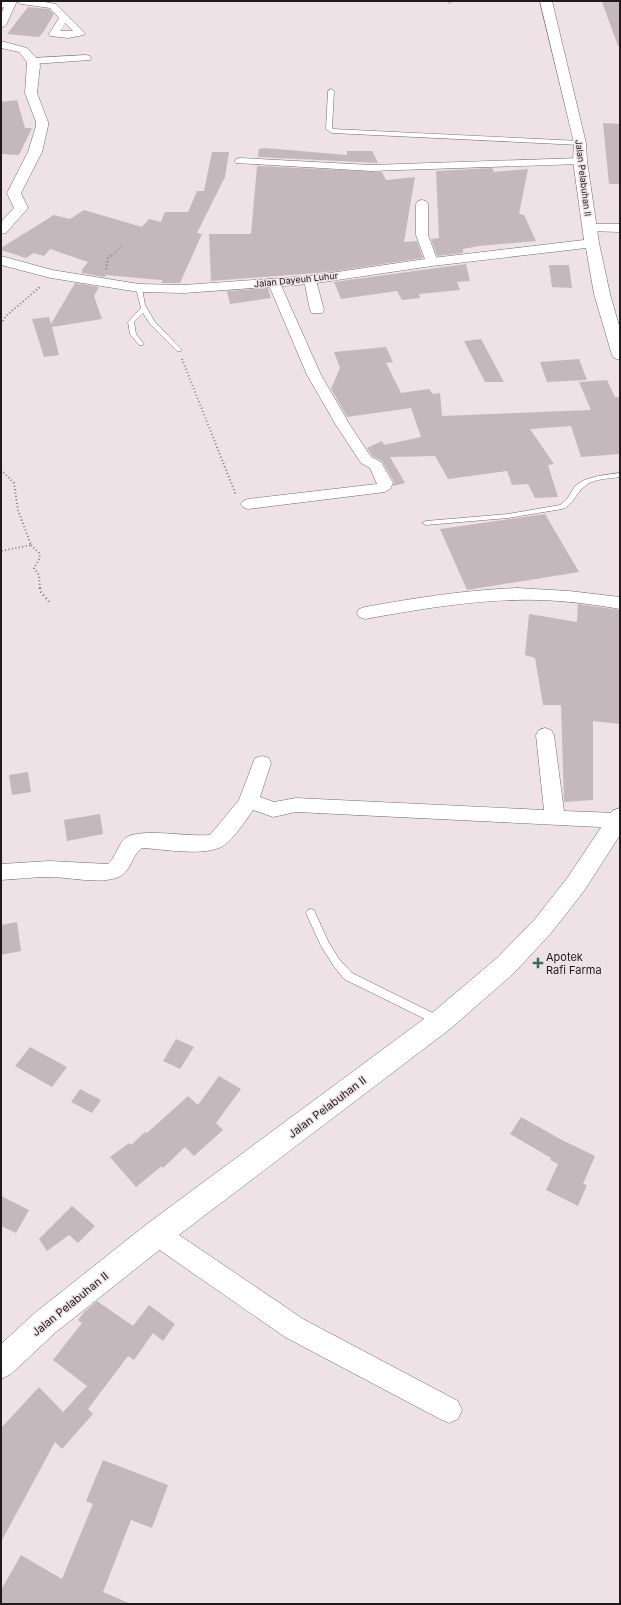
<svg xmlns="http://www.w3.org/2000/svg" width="621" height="1605" font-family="Inter,sans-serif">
<rect width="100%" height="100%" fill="#efe2e7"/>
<path fill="#c5b8bd" d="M620,1V46H618L602,2Z
M28,7L49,9L54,14L44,31L39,37L7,34Z
M17,100L25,128H32L19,155L1,154V102Z
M603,123L620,124V184H609Z
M265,148L347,155V151H372L378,163L258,157L259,149Z
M212,152H229L225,177L197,233L202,234L180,283H161L163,280L148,279L106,275L105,277L81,273L83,271H81L88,262L50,249L44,256L34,253L26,258L1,250V248L54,215L70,219L84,210L142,227L149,219L161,222L165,212H188L197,191H204Z
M257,166L382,172L386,180L415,177L404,242L417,241L423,258L330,272L211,281L209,234H251Z
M492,168L494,172L528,169L519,214L524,215L536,241L479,246L463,249V253L437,256L431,239L439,238L436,171Z
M466,264L470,281L457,282L460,290L419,294L420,298L402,300L397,291L341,299L334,282Z
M549,265H569L572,288L552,287Z
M75,283L99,287L94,296L102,319L52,327L59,355L44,357L32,319L49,317L51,324Z
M268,288L271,298L230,304L227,291Z
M481,339L504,382H485L464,341Z
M386,347L393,362L386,363L401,393L429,389L433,394L440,393L442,416L591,410L579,382L607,380L615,397H620V454L581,457L571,426L530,429L554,464L548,465L558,497L535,498L528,484L512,485L507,471L448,479L435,456L390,457L405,483L393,486L394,482L382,461L372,456L367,448L382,441L384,445L421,437L411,408L347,417L331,389L340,368L334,352Z
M579,359L587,380L547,382L540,362Z
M545,514L579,572L467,590L440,529Z
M578,604L620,610V724L593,721V800L564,802L561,705H543L535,658L525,655L529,614L577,622Z
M28,772L31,792L12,795L9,775Z
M100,814L103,834L67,841L64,820Z
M17,922L21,951L1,955V925Z
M176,1039L194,1047L180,1069L163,1061Z
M30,1047L67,1067L52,1087L15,1066Z
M219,1076L241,1089L216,1123L223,1130L194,1156L185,1147L163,1168L162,1166L136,1187L110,1157L129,1143L131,1145L145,1132L147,1133L188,1096L198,1105Z
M80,1089L101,1100L92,1113L71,1102Z
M521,1117L560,1139L595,1156L583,1184L587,1185L578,1206L546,1190L558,1164L550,1160L551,1158L510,1134Z
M1,1196L29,1210L16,1233L1,1226Z
M72,1206L95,1226L78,1243L69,1235L47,1251L39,1239Z
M97,1301L133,1326L149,1305L175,1324L163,1341L153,1333L134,1360L128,1356L88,1409L93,1414L62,1449L55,1442L1,1542V1428L39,1387L63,1412L87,1386L53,1360L82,1323L78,1320L84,1312Z
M103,1460L168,1485L152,1528L131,1520L103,1592L131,1604H1V1590L21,1555L62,1579L93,1504L86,1501Z"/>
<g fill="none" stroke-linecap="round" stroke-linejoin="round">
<g stroke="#75696e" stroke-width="1">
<path id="lane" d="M448,1H453L450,3Z
M331,89L334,91L332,128L333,129L580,141L583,143L580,145L332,133L326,129L328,91Z
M139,286L142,288L145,305L155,322L181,349V351H177L150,324L143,313L134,322L136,334L144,344L143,345H139L130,334L128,322L141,308L136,288Z
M620,473V477C608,479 593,478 584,487C575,494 573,506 562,509L508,518L426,525L422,523L426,521L508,514L560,505L567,499L575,486L584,480L598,476Z
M311,909L314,910L328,941L339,959L352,973L443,1018L444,1021L443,1024L439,1026L435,1024L344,979L333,965L321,946L306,913L308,910Z"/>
</g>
<g stroke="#75696e" stroke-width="1">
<path id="street" d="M7,1H39L56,4L85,33L84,35L68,38L50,36L49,34L59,18L50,8L21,4L17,1L6,25L1,28V14ZM65,23L73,31H60Z
M86,55L90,56L91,58L90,60L33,64L28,61L33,58Z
M240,158L371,165L580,158L584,159L586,161L584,163L580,164L371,171L236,163L234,161L236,159Z
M422,200L426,201L428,204V235L438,262L436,265H428L426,262L416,235V204L418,201Z
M590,224H620V232L586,231L584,228L586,225Z
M310,276L315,277L316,280L324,310L322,313H312L310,310L304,280L305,277Z
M274,279L279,280L280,283L321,375L350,425L371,457L381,462L393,483L390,489L385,492L248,509L243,507L240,504L243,501L248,499L377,484L370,468L361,463L336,425L307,375L268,283L269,280Z
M517,588L569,591L620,597V609C586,603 551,599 517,600C466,601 415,610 365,619L359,617L357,613L359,609L365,607C415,598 466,590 517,588Z
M545,728L551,730L554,735L564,811L617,813L620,814V828L296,812L273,817L253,810C246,820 233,840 223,846C204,857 163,849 142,848C132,855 132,868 122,875C107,886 69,877 50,877C34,877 17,879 1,880V864L49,861L108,864C116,857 118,843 127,837C142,828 189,837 210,835L239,800L253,763L255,758L262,756L269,758L271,763L260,797L274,802L296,798L544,810L536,735L539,730Z
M157,1222L166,1226L303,1319L458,1401L462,1410L458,1419L449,1423L440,1419L285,1337L148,1242L145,1234L148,1226Z"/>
</g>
<g stroke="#75696e" stroke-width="1">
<path id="secondary" d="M1,1H9L5,7L1,8Z
M540,1H552L586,143L587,161L599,243L610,294L620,329V360L614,358L612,355L594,294L586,248L432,266L310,284L184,293L139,292L51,278L1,265V256L52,270L139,284L184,285L310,276L432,258L584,240L573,161L574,143Z
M1,41L27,48L39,61L40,66L37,93L48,122V126L42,152L21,193L28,208L6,233L1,234V222L14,208L7,193L28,152L36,126V122L25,93L27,62L19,52L1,48Z
M620,808V835L584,891L551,933L515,972L450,1029L167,1244L56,1332L11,1374L1,1379V1344L36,1312L147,1224L432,1013L497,958L535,919L568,877L612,811Z"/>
</g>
<path stroke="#837a7e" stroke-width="1.5" stroke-dasharray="0.5 1.5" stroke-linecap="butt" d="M112,255L122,246"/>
<path stroke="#837a7e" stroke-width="2" stroke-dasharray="1 2.5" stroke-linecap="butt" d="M106,269L108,258L113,254
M1,324L6,316L41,286
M182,359L236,495
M1,470L14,483L18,510L31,545L1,551
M31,545L39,553L40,558L34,568L39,575L40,589"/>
<path stroke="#837a7e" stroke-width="2.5" stroke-dasharray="1 3" stroke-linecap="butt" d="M40,588V591L50,603"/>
<use href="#lane" fill="#fff" fill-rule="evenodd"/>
<use href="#street" fill="#fff" fill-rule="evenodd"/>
<use href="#secondary" fill="#fff" fill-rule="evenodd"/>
</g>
<path fill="#316f5b" stroke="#efe2e7" stroke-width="1.5" d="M536 957h4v4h4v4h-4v4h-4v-4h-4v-4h4z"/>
<g text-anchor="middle" stroke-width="3" stroke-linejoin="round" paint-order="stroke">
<g font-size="9" fill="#1f1a1c" stroke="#efe2e7">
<text transform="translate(583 178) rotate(83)" y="3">Jalan Pelabuhan II</text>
<text transform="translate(296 280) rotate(-6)" y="3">Jalan Dayeuh Luhur</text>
</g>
<g font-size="11" fill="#1f1a1c" stroke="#efe2e7" text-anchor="start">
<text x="546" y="961">Apotek<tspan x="546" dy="13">Rafi Farma</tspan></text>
</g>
<g font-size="11" fill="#1f1a1c" stroke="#efe2e7">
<text transform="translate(327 1107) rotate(-37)" y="4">Jalan Pelabuhan II</text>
<text transform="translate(70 1304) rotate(-39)" y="4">Jalan Pelabuhan II</text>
</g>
</g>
<rect width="621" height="1605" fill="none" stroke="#1f1a1c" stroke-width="4"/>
</svg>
